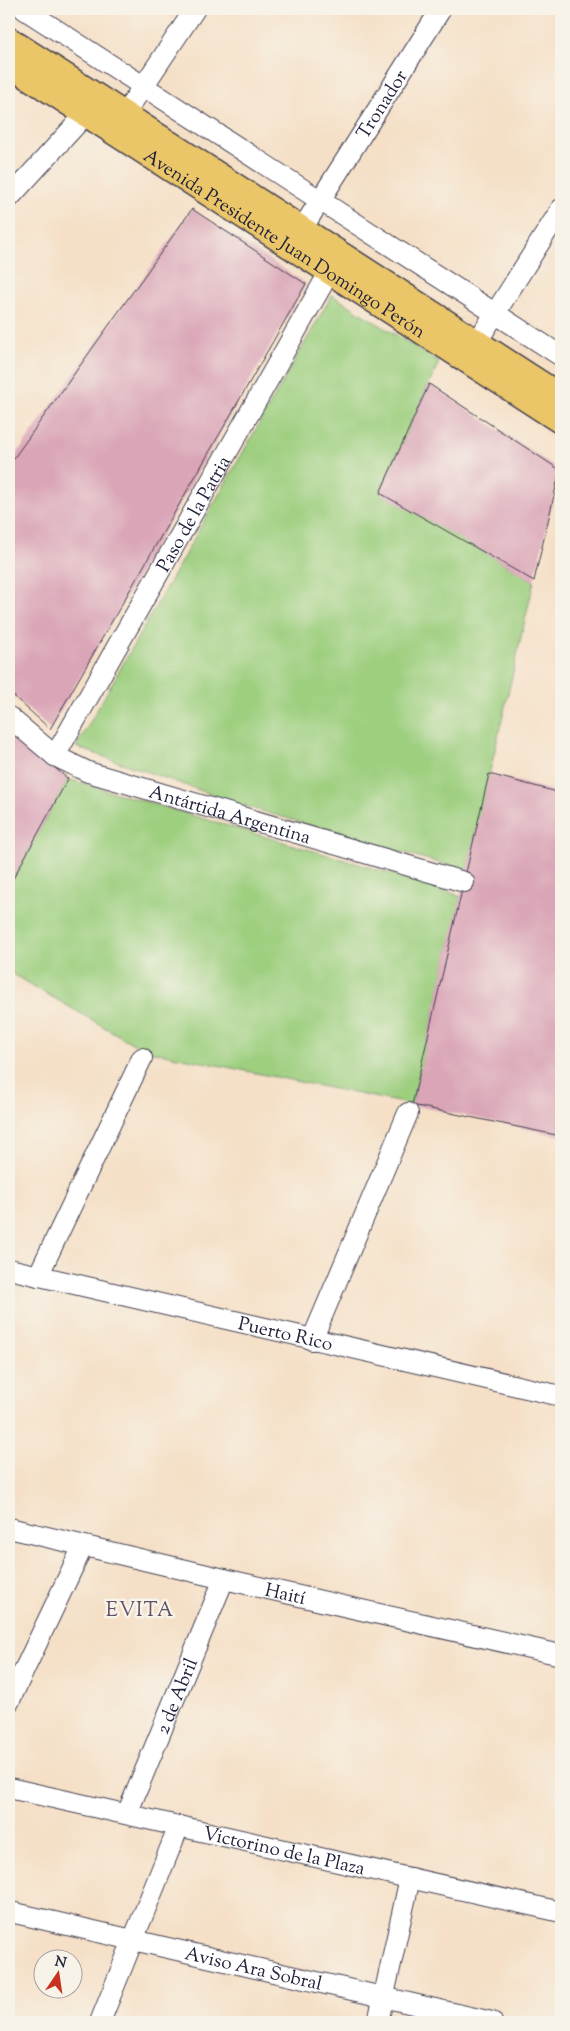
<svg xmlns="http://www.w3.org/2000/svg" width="570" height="2031" font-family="'Sorts Mill Goudy',serif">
<rect width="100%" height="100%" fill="#f7f3e8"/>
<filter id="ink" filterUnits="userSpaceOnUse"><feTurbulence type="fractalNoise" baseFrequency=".02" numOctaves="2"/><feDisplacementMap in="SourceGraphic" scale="10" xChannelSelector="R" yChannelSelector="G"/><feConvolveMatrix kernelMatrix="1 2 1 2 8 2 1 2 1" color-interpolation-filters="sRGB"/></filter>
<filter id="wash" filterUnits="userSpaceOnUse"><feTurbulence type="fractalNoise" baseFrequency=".0096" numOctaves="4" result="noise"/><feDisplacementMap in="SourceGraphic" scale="20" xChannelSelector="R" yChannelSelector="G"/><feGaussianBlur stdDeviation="1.12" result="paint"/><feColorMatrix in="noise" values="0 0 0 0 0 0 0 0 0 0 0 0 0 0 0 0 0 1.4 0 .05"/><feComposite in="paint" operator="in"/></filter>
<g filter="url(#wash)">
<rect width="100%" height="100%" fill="#f5e0c7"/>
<path fill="#9dcf7f" stroke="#60785d" d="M332,295L439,362L380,492L534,581L467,871L248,807L76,747Z
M68,779L437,887L461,897L412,1105L144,1050L9,972V886Z"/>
<g id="blocks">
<path fill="#daa6b7" d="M192,209L306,284L50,729L9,692V465Z
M429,384L560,470L534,581L380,493Z
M9,729L68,779L9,886Z
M489,774L561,793V1136L412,1105Z"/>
</g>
</g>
<g filter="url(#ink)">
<use href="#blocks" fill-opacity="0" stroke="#423e50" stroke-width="1"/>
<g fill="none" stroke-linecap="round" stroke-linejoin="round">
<g stroke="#423e50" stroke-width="22">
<g id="minor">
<path d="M24,9L561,356"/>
<path d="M124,115L195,9"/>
<path d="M9,198L95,104"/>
<path id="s1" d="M302,229L441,9"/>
<path d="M477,342L561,209"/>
<path id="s2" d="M9,717L55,756L88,772L464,882"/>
<path id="s3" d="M55,756L330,271"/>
<path id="s4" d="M9,1269L561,1396"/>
<path d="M38,1276L142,1058"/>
<path d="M312,1340L408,1113"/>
<path id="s5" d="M9,1528L224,1579L561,1655"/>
<path d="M9,1702L83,1546"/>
<path id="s6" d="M9,1788L561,1912"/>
<path id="s7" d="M127,1814L224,1579"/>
<path id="s8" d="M15,1913L492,2022"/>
<path d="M100,2022L179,1826"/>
<path d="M378,2022L410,1878"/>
</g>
</g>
<g stroke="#423e50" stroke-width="28">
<g id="major">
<path d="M9,40L561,397"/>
<path id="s9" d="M9,64L561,421"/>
</g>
</g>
<use href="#minor" stroke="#fff" stroke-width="20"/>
<use href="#major" stroke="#ebc669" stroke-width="25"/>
</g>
</g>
<g text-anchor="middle" stroke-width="5" stroke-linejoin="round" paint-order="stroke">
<g font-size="19" fill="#22223b" stroke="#f7f3e8">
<text dy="7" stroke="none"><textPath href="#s1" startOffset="148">Tronador</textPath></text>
<text dy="7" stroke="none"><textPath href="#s9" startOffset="329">Avenida Presidente Juan Domingo Perón</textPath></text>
<text dy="7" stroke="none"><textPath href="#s3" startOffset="279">Paso de la Patria</textPath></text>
<text dy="7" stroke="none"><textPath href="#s2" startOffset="245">Antártida Argentina</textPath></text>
<text dy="7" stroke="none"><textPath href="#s4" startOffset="284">Puerto Rico</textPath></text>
<text dy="7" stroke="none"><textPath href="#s5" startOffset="284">Haití</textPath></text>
<text dy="7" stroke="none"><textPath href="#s7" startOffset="128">2 de Abril</textPath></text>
<text dy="7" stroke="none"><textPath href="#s6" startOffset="282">Victorino de la Plaza</textPath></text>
<text dy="7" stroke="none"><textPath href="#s8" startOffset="245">Aviso Ara Sobral</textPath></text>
</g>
<g font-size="20" letter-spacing="1" fill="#625066" stroke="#f7f3e8">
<text x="140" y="1616">EVITA</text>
</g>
</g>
<rect width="570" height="2031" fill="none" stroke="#f7f3e8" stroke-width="30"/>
<g transform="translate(58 1974) rotate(13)"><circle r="24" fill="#f7f3e8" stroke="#a29fa3"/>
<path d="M0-4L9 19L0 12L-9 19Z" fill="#c8321e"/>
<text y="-8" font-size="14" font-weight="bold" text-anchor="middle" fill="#22223b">N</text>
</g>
</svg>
